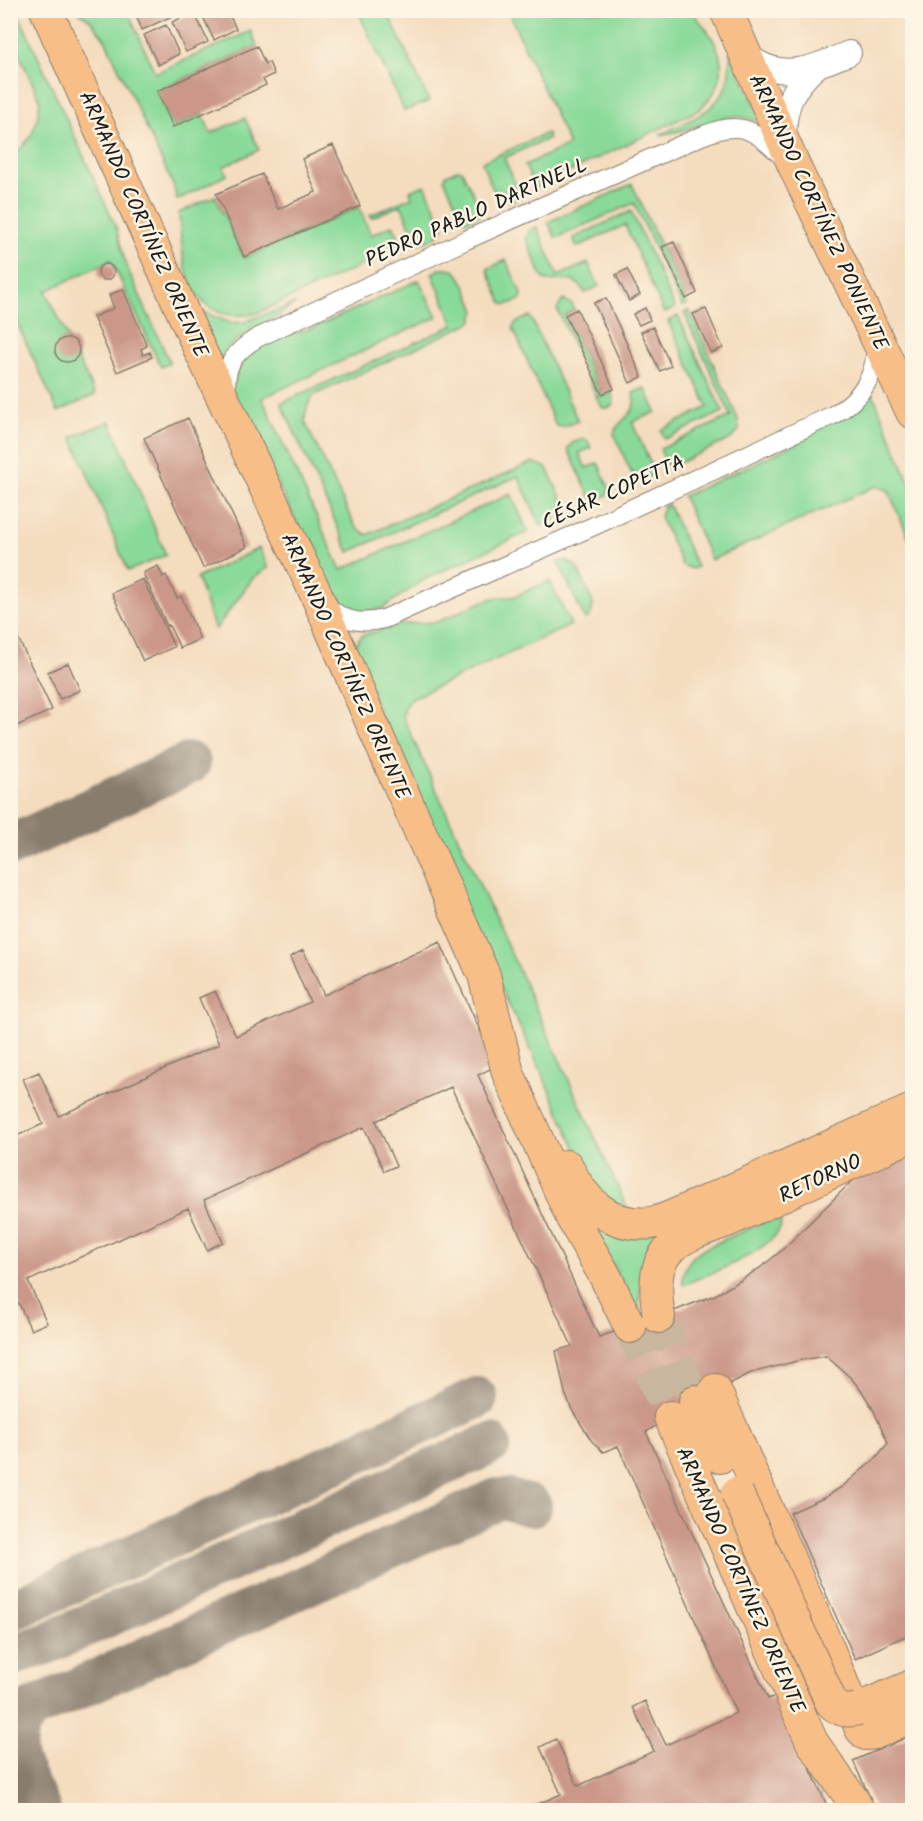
<svg xmlns="http://www.w3.org/2000/svg" width="923" height="1821" font-family="Kalam,sans-serif">
<rect width="100%" height="100%" fill="#fcf5e5"/>
<filter id="ink" filterUnits="userSpaceOnUse"><feTurbulence type="fractalNoise" baseFrequency=".0167" numOctaves="2"/><feDisplacementMap in="SourceGraphic" scale="12" xChannelSelector="R" yChannelSelector="G"/><feConvolveMatrix kernelMatrix="1 2 1 2 8 2 1 2 1" color-interpolation-filters="sRGB"/></filter>
<filter id="wash" filterUnits="userSpaceOnUse"><feTurbulence type="fractalNoise" baseFrequency=".008" numOctaves="4" result="noise"/><feDisplacementMap in="SourceGraphic" scale="24" xChannelSelector="R" yChannelSelector="G"/><feGaussianBlur stdDeviation="1.35" result="paint"/><feColorMatrix in="noise" values="0 0 0 0 0 0 0 0 0 0 0 0 0 0 0 0 0 1.4 0 .05"/><feComposite in="paint" operator="in"/></filter>
<g filter="url(#wash)">
<rect width="100%" height="100%" fill="#f4dcbe"/>
<path fill="#89da99" stroke="#527b5a" stroke-width="1.5" d="M10,11H17L116,227L126,265L170,363L161,367L111,260L46,291L95,395L58,412L11,310V157L22,148L32,134L38,116L40,100L11,36Z
M78,11H128L155,73L251,31L257,46L157,91L173,127L202,114L211,133L245,118L259,150L223,167L227,175L177,200L174,187L105,39L90,20Z
M358,11H387L429,101L404,111Z
M508,11H690C712,32 732,60 715,91C711,98 704,104 699,110L535,188L525,165L569,145Z
M730,50L764,124C731,109 719,120 687,129C678,132 669,133 659,135C682,124 715,113 725,88C730,77 730,63 730,50Z
M547,133L549,138L504,158L522,198C494,210 491,183 482,162Z
M459,169L462,171L481,210L479,216L467,221L463,218L444,179L446,175Z
M632,184L687,304L682,306L634,203L556,238L548,222Z
M425,185L443,225C442,238 428,240 418,244L401,205L371,218L370,215L412,197L410,191Z
M215,196L244,258L359,207L371,235L393,225L403,246L258,313C246,316 237,316 226,314C182,304 182,249 179,213Z
M631,211L675,308L664,313L625,225L577,247L573,238Z
M537,227L558,276L588,263L599,286L585,293C576,276 564,280 547,281L542,277L526,238L530,230Z
M506,260L522,295L520,300L506,305L502,303L487,269Z
M440,269C445,269 451,268 455,271C463,276 472,302 476,311L472,322L314,395C307,404 305,411 305,422L355,526L367,535L533,462L547,468L564,504C563,517 552,520 541,526L518,476L349,552L281,403L454,325L432,273Z
M419,280L437,317L262,398L341,570L511,494L528,532L425,579L383,608L361,613L340,609L231,391L242,356L277,337L313,328Z
M186,296L200,311L231,323L244,322L296,303C287,309 277,317 267,322C245,334 233,338 219,361Z
M563,300L572,304L574,310L565,315L602,396L612,392L614,404L608,408H603L600,404L557,309Z
M689,310L738,419L739,430L731,439L668,468L660,449L731,416L684,313Z
M530,316L578,421L562,427L556,426L513,328L515,323Z
M678,316L723,412L665,439L661,430L708,407L668,321Z
M645,388L656,412L632,422L655,474C646,478 637,480 631,472L614,434C619,416 639,418 633,393Z
M873,394L912,489V545L888,490L876,486L711,560L683,496L783,450L864,396Z
M110,421L166,555L128,571L72,437Z
M583,439L588,441L591,448L579,453L586,468L598,463L610,490L607,495L597,500H593L590,497L568,449L572,443Z
M668,504L697,567L692,569L682,565L660,517L663,507Z
M259,548L268,568L253,578L215,630L197,578Z
M565,560L577,567L593,603L592,611L589,617L585,619L558,562Z
M550,581L571,625L412,698L405,705L403,717L629,1212L619,1216L577,1161L575,1147L533,1054L467,918L353,650L359,639L363,635L403,624L437,622L481,602L497,597H513Z
M588,1215L671,1230L643,1272L639,1297L641,1321Z
M779,1215C780,1219 782,1224 780,1228C768,1253 708,1274 683,1285C681,1270 689,1259 701,1250Z"/>
<g fill="none" stroke-linecap="round" stroke-linejoin="round">
<path stroke="#887c6d" stroke-width="42" d="M10,846L190,763
M10,1611L477,1398
M10,1656L48,1643L490,1444
M10,1746L40,1810
M17,1759C13,1739 17,1725 30,1710L497,1499H506L531,1506"/>
</g>
<g id="blocks">
<path fill="#ca9788" d="M134,10H185L142,30Z
M216,10H227L236,29L214,40L203,17Z
M194,12L208,42L186,52L172,22Z
M166,25L179,54L158,65L144,35Z
M257,46L265,64L269,62L274,74L263,79L266,85L173,127L157,91Z
M333,145L360,206L244,257L216,194L262,174L278,209L316,192L302,159Z
M674,242L697,293L686,299L662,247Z
M98 272a8 8 0 1 1 16 0a8 8 0 1 1-16 0Z
M627,269L640,295L629,301L616,275Z
M123,289L147,346L141,349L143,355L150,352L152,357L117,372L93,317L114,308L109,295Z
M606,298L642,377L630,383L594,303Z
M645,308L650,320L639,325L633,314Z
M577,309L614,389L602,394L565,315Z
M706,309L723,348L711,353L693,314Z
M653,327L671,366L660,371L641,332Z
M55 350a12 12 0 1 1 24 0a12 12 0 1 1-24 0Z
M188,418L247,547L203,568L144,438Z
M158,566L163,577L166,575L177,598L181,596L200,639L180,648L169,625L167,626L143,573Z
M143,579L174,647L143,661L112,593Z
M10,621L52,710L10,729Z
M68,663L80,690L60,699L48,672Z
M440,942L496,1066L478,1075L599,1337L679,1309L715,1295L738,1282L760,1268L781,1251L849,1184L868,1170L912,1144V1633L855,1659L790,1513L826,1497L843,1486L875,1459L888,1443L873,1409L863,1393L852,1379L826,1356L801,1360L751,1373L695,1401L646,1432L768,1699L777,1695L829,1810H525L561,1794L540,1747L556,1739L578,1786L654,1751L633,1707L645,1701L666,1745L736,1713L618,1446L603,1452L591,1440L572,1410L565,1393L556,1351L572,1346L451,1087L376,1121L396,1166L384,1171L364,1127L204,1200L223,1242L207,1250L188,1208L28,1281L47,1323L31,1330L12,1289H10V1139L43,1124L23,1079L39,1072L59,1116L219,1044L199,998L215,991L236,1036L310,1002L290,957L303,950L324,995Z
M912,1735V1810H876L853,1761Z"/>
</g>
</g>
<g filter="url(#ink)">
<use href="#blocks" fill-opacity="0" stroke="#887c6d" stroke-width="1.5"/>
<g fill="none" stroke-linecap="round" stroke-linejoin="round">
<path stroke="#c9b69e" stroke-width="32" stroke-dasharray="32 16" stroke-linecap="butt" d="M659,1317L695,1401
M630,1327L670,1417"/>
<g stroke="#887c6d" stroke-width="20">
<path id="minor" d="M227,395C223,366 234,352 257,338L466,240L699,137C741,120 751,127 783,157
M325,604C342,621 361,625 384,619L596,525L833,415C860,400 878,375 875,343"/>
</g>
<g stroke="#887c6d" stroke-width="26">
<path id="tertiary" d="M743,49C747,53 752,59 757,62C788,81 819,65 849,53
M785,142C782,109 792,87 817,66"/>
</g>
<g stroke="#887c6d" stroke-width="34">
<path id="trunk" d="M46,10L199,348L316,594L377,735L484,975L508,1073L572,1218L605,1276L630,1327
M726,10L795,168L912,412
M567,1166C582,1200 610,1228 651,1223C658,1222 666,1219 673,1216L912,1110
M659,1317C648,1250 670,1241 727,1221L912,1135
M715,1390L828,1648L861,1729L866,1734L875,1733L912,1716
M695,1401L720,1457
M670,1417L812,1742L854,1802L858,1810
M858,1709L912,1686"/>
</g>
<use href="#minor" stroke="#fff" stroke-width="18"/>
<use href="#tertiary" stroke="#fff" stroke-width="24"/>
<use href="#trunk" stroke="#f7be88" stroke-width="32"/>
<g stroke="#887c6d" stroke-width="34" stroke-linecap="butt">
<path id="trunk-bridge" d="M737,1493L831,1702C839,1711 847,1712 858,1709"/>
</g>
<use href="#trunk-bridge" stroke="#f7be88" stroke-width="32"/>
</g>
</g>
<g text-anchor="middle" stroke-width="5" stroke-linejoin="round" paint-order="stroke">
<g font-size="21" fill="#1c1c1c" stroke="#fcf5e5">
<text transform="translate(476 212) rotate(-24)" y="7">PEDRO PABLO DARTNELL</text>
<text transform="translate(819 212) rotate(65)" y="7">ARMANDO CORTÍNEZ PONIENTE</text>
<text transform="translate(144 224) rotate(66)" y="7">ARMANDO CORTÍNEZ ORIENTE</text>
<text transform="translate(613 492) rotate(-24)" y="7">CÉSAR COPETTA</text>
<text transform="translate(346 666) rotate(66)" y="7">ARMANDO CORTÍNEZ ORIENTE</text>
<text transform="translate(820 1178) rotate(-25)" y="7">RETORNO</text>
<text transform="translate(741 1580) rotate(66)" y="7">ARMANDO CORTÍNEZ ORIENTE</text>
</g>
</g>
<rect width="923" height="1821" fill="none" stroke="#fcf5e5" stroke-width="36"/>
</svg>
